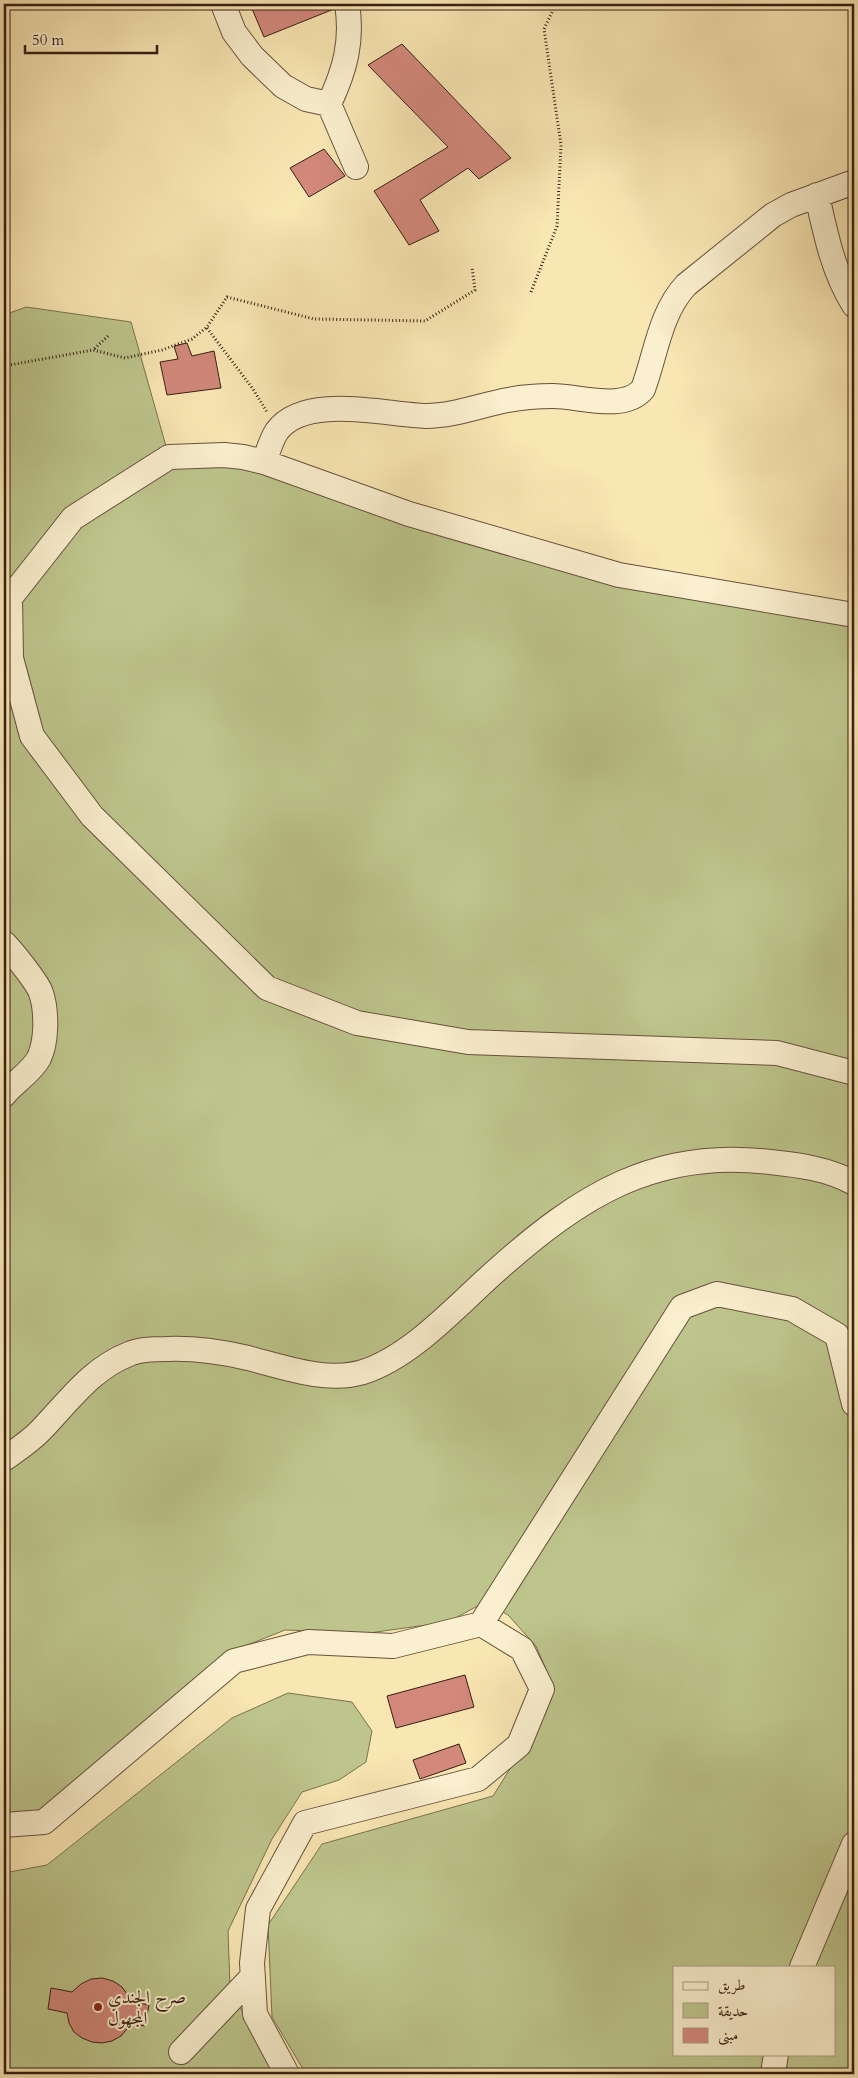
<svg xmlns="http://www.w3.org/2000/svg" width="858" height="2078" font-family="Cardo,Amiri,serif">
<rect width="100%" height="100%" fill="#f8e6b3"/>
<filter id="stains"><feTurbulence type="fractalNoise" baseFrequency=".004" numOctaves="4"/><feColorMatrix values="0 0 0 0 .2 0 0 0 0 .09 0 0 0 0 .02 0 0 0 .5 -.17"/></filter>
<radialGradient id="worn" r=".72"><stop offset=".6" stop-color="#630" stop-opacity="0"/><stop offset="1" stop-color="#630" stop-opacity=".3"/></radialGradient>
<path fill="#bdc58c" stroke="#7a7250" fill-rule="evenodd" d="M26,307L131,322L169,457L208,456L463,531L854,615V2074H306L272,2017L268,1925L322,1844L493,1796L532,1734L553,1686L536,1646L508,1615L485,1602L448,1622L369,1633L285,1630L230,1652L44,1822L4,1825V315ZM674,1967H834V2054H674Z
M288,1693L352,1702L372,1731L366,1762L339,1780L302,1792L272,1839L228,1931L230,1987L257,2041L276,2074H4V1873L47,1865L232,1718Z"/>
<path fill="#d2887b" stroke="#371f14" d="M250,4H334V9L264,37Z
M402,44L511,158L479,179L468,168L420,200L439,231L409,245L374,191L448,147L368,65Z
M324,149L345,176L309,197L290,168Z
M187,343L192,356L214,351L221,388L167,395L160,362L178,359L174,346Z
M465,1675L474,1707L396,1728L387,1696Z
M459,1744L466,1763L420,1779L413,1760Z
M102,1978L113,1981L122,1987L133,2002L149,2005L145,2026L131,2024L121,2036L112,2041L102,2043L92,2042L82,2038L74,2032L69,2023L67,2013L48,2009L51,1988L72,1992L81,1984L91,1979Z"/>
<g fill="none" stroke-linecap="round" stroke-linejoin="round">
<g stroke="#67513c" stroke-width="26">
<path id="minor" d="M223,4L234,32L252,56L283,86L306,99L329,104
M347,4C353,41 345,70 329,104L356,167
M817,195C825,232 833,272 854,305
M264,462C268,452 271,440 277,431C305,393 386,415 426,416C454,416 481,405 508,400C523,397 538,396 553,396C580,396 624,412 643,389C656,354 660,313 686,285L773,215L791,205L854,182
M854,615L619,575L409,514L264,462L243,457L224,455L169,457L73,518L10,598L11,658L32,736L92,816L267,988L357,1023L468,1042L777,1053L854,1073
M4,943C12,951 38,983 41,993C47,1011 47,1041 39,1058C31,1073 14,1082 4,1095
M4,1459C17,1450 31,1441 42,1429C69,1401 91,1369 129,1354C140,1349 154,1349 167,1349C194,1348 222,1352 248,1358C283,1367 327,1383 363,1372C413,1356 458,1304 497,1270C580,1196 655,1148 770,1162C800,1165 828,1169 854,1183
M481,1624L682,1307L717,1294L792,1309L837,1335L854,1404
M4,1825L44,1822L234,1661L308,1642L393,1646L481,1624L522,1649L542,1689L519,1745L478,1779L305,1823L258,1909L252,1963L255,2014L287,2074
M802,1967L854,1844
M181,2052L253,1976
M773,2074L776,2054"/>
</g>
<path stroke="#371f14" stroke-width="3" stroke-dasharray="1 2.5" stroke-linecap="butt" d="M531,292L557,226L561,145L544,29L556,4
M207,328L253,389L267,412
M108,336L93,350L125,358L162,350L192,339L207,327L227,297L314,319L425,321L475,290L472,267
M4,366L93,350"/>
<use href="#minor" stroke="#faefce" stroke-width="24"/>
</g>
<circle fill="#8f2418" stroke="#faefce" stroke-width="2" cx="98" cy="2007" r="5"/>
<g text-anchor="middle" stroke-width="4" stroke-linejoin="round" paint-order="stroke">
<g font-size="18" fill="#371f14" stroke="#faefce" text-anchor="start">
<text x="108" y="2003">صرح الجندي<tspan x="108" dy="21">المجهول</tspan></text>
</g>
</g>
<rect width="858" height="2078" fill="none" stroke="#f8e6b3" stroke-width="20"/>
<rect x="5" y="5" width="848" height="2068" fill="none" stroke="#371f14" stroke-width="2.5"/>
<rect x="10" y="10" width="838" height="2058" fill="none" stroke="#371f14"/>
<rect x="673" y="1966" width="162" height="90" fill="#faefce" stroke="#ac9c84"/>
<rect x="683" y="1982" width="25" height="8" fill="#faefce" stroke="#ac9c84"/>
<text x="718" y="1990" font-size="15" fill="#371f14">طريق</text>
<rect x="683" y="2003" width="25" height="15" fill="#bdc58c" stroke="#ac9c84"/>
<text x="718" y="2016" font-size="15" fill="#371f14">حديقة</text>
<rect x="683" y="2028" width="25" height="15" fill="#d2887b" stroke="#ac9c84"/>
<text x="718" y="2040" font-size="15" fill="#371f14">مبنى</text>
<path d="M25 45v8h132v-8" fill="none" stroke="#371f14" stroke-width="2.5"/>
<text x="32" y="45" font-size="15" fill="#371f14" stroke="#faefce" stroke-width="4" paint-order="stroke">50 m</text>
<rect width="100%" height="100%" filter="url(#stains)"/>
<rect width="100%" height="100%" fill="url(#worn)"/>
</svg>
